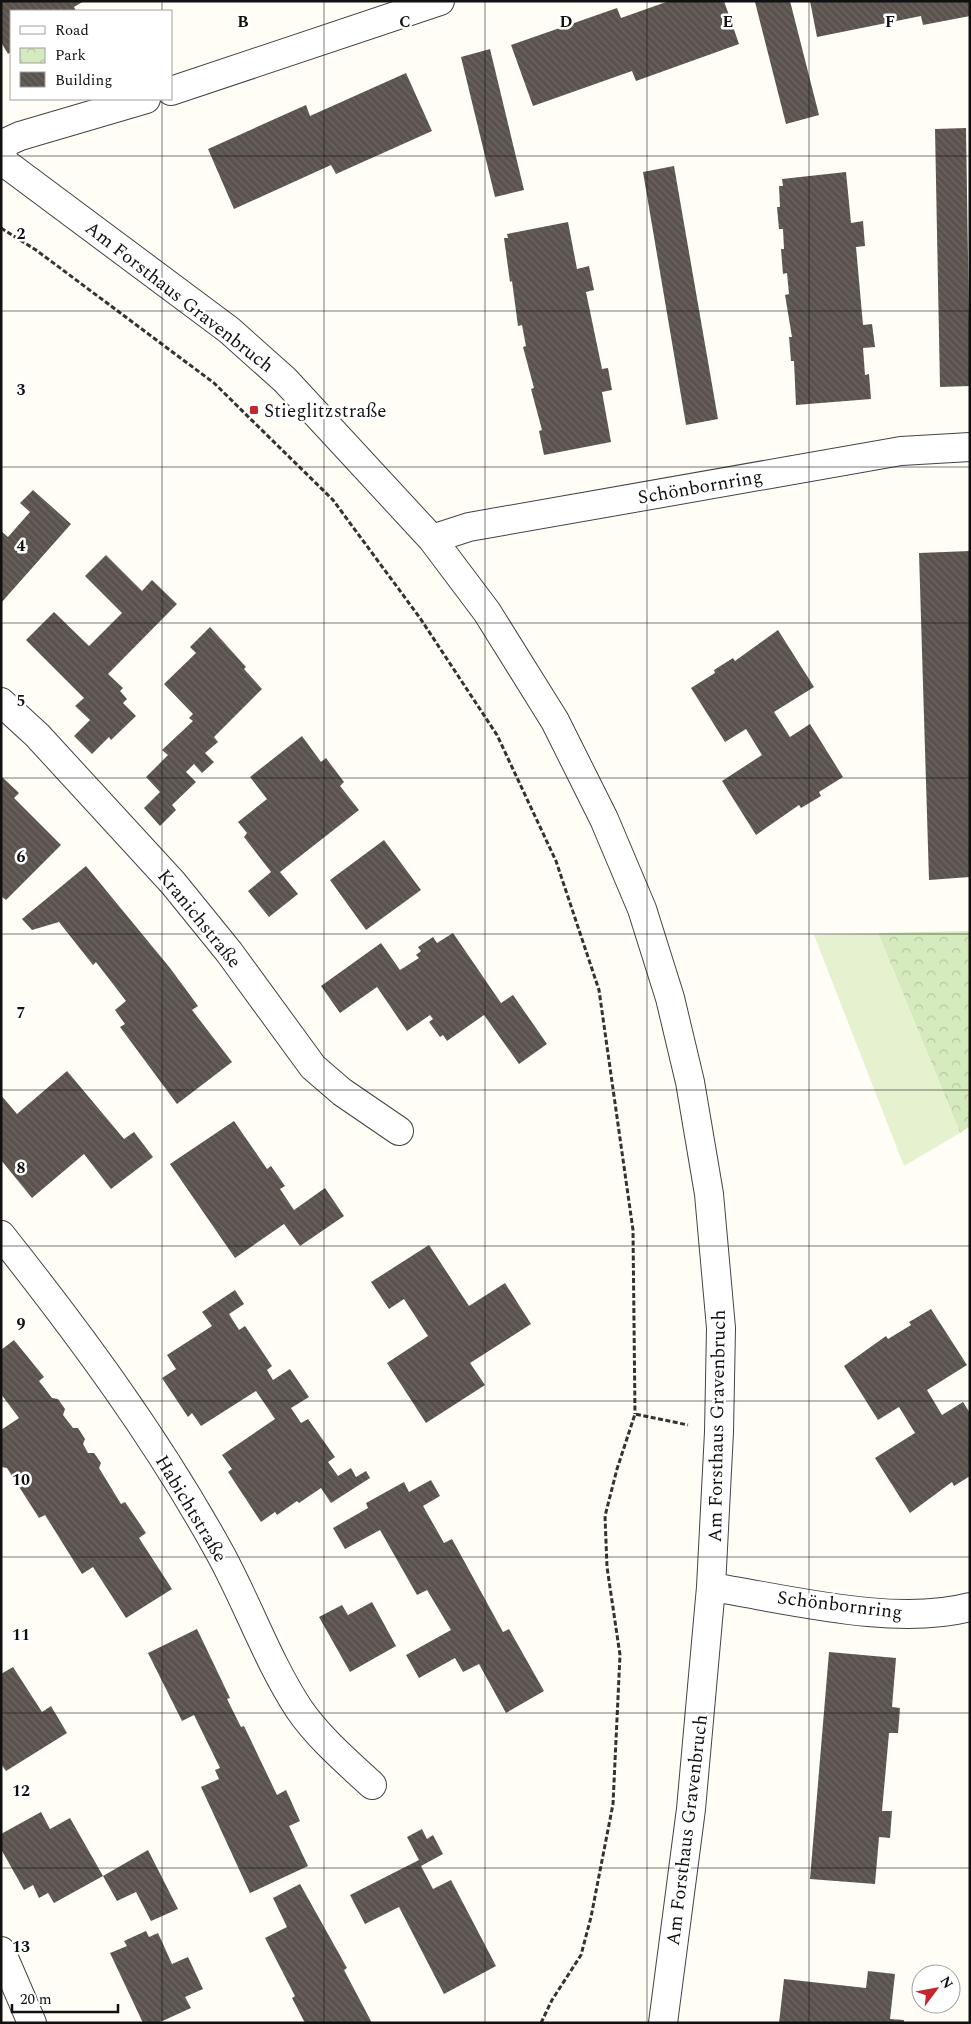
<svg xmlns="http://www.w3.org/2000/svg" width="971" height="2024" font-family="Spectral,serif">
<defs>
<pattern id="park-crowns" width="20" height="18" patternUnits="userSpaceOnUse" patternTransform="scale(1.25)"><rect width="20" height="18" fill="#d5ebbd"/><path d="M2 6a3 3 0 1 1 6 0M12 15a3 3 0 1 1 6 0" fill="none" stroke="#b6c8a1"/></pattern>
<pattern id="building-back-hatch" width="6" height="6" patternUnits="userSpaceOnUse" patternTransform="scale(1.25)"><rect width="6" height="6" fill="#5a524d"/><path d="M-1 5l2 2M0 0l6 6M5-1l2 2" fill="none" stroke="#6d6662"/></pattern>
</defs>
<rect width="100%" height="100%" fill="#fffdf5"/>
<path fill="url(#park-crowns)" d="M970,931V1126L960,1133L878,933Z"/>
<path fill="#e6f2cf" d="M878,933L960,1133L904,1166L814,935Z"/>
<path fill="url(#building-back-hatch)" d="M1,1H84L74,7L76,11H11V52L8,54L1,42Z
M669,1H724L739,44L636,81L632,71L533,106L511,45L617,8L621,18Z
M760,1H790L819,115L786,124L755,2Z
M810,1H970V16L923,25L921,16L817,37Z
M490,49L524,190L495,197L461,57Z
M406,73L432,131L336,174L331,165L234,209L208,149L306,105L310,116Z
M966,128L970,386L940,387L935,129Z
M674,166L718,419L686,425L643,172Z
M846,172L851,223L863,221L865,246L856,247L863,325L872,324L875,347L863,348L865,375L869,374L871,399L796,405L794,361H791L789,337H792L785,295L789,294L787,273L783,274L781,249H784L783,229H779L777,207H780L779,186H783L782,179Z
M568,222L577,269L589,266L594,290L586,292L602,369L608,368L612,390L602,392L611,442L544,455L539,431L542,430L531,389L534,388L523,347L526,346L522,325L518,326L512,281L510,282L504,238H508L507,234Z
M33,490L71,524L1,603V531L8,537L30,512L20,503Z
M970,551V877L929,880L919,553Z
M106,555L142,591L152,580L177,604L108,674L123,688L120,691L127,699L123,703L136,716L111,740L109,737L92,754L74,736L90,720L75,706L84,698L26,640L54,612L89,646L122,613L85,576Z
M210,627L246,667L244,669L262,689L214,737L218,742L205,753L214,762L202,773L194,764L186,772L196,782L172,805L176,810L160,826L144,808L160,792L146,777L168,755L162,750L193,721L189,718L193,714L164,684L196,653L190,647Z
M778,630L814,687L774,712L790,737L810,724L843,777L819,792L821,796L801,808L799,805L756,835L722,781L762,755L746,729L725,742L691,688L715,673L714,670L733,658L735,661Z
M302,736L321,762L326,758L344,782L340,786L359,810L280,872L298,894L269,917L248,891L271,872L244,837L247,833L238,822L267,799L250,777Z
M1,776L19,793L14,798L61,845L6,900L1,896Z
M384,840L421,890L366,930L330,880Z
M86,866L170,968L198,1006L192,1010L232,1062L177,1104L120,1027L125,1024L115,1010L126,1001L96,962L93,965L59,922L32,930L22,919Z
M453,933L501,1003L513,995L547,1044L519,1064L484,1015L447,1041L443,1035L440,1037L429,1022L433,1019L430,1015L407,1031L377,987L340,1013L321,986L381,943L400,970L419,958L416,955L421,951L418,947L433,937L437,943Z
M67,1071L124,1139L134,1132L153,1157L111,1189L84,1154L32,1198L1,1160V1095L17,1114Z
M234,1121L267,1169L271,1166L285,1186L280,1189L294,1210L325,1188L344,1216L300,1246L284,1224L235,1258L170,1164Z
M429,1245L469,1306L505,1283L531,1324L470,1363L485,1385L426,1423L387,1363L428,1336L404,1299L389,1309L371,1282Z
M235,1290L244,1304L229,1314L239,1330L245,1326L272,1366L267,1370L273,1380L290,1369L309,1397L291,1408L301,1423L308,1419L335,1457L328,1462L338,1476L351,1468L356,1477L366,1471L370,1478L331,1503L321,1488L299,1503L297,1501L277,1515L275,1512L261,1522L228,1472L232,1469L222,1455L275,1419L256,1391L201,1426L192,1413L188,1417L162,1378L176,1369L167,1355L212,1326L202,1312Z
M931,1309L967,1365L927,1390L942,1415L963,1402L970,1413V1476L954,1486L952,1482L910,1513L875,1458L915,1433L899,1407L878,1420L844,1366L886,1336L888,1339L911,1325L909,1322Z
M14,1340L44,1377L39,1381L52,1398L58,1399L65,1409L63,1415L73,1428H78L85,1439L83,1444L88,1453H94L101,1463L99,1468L121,1504L125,1502L146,1533L139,1538L172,1589L126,1618L93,1567L82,1574L45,1515L39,1518L7,1468L1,1467V1430L19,1418L1,1394V1350Z
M431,1480L440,1496L423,1506L444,1543L452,1539L503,1632L509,1629L544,1691L506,1713L479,1664L463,1672L455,1658L419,1678L406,1655L451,1630L427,1590L417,1595L380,1530L345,1549L333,1528L368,1508L366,1503L404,1482L409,1492Z
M372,1602L396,1646L350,1672L319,1617L342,1605L348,1615Z
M197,1629L230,1698L227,1699L241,1727L244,1726L277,1795L286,1790L300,1821L289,1826L308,1866L250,1893L201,1787L219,1779L215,1770L220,1768L194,1715L182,1721L148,1653Z
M829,1652L896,1658L892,1707L900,1708L898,1733H889L882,1811H892L890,1838L879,1837L875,1884L810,1879Z
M13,1667L42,1712L51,1706L67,1733L6,1771L1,1764V1674Z
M41,1812L50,1829L70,1818L103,1876L54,1903L48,1893L39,1898L33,1885L24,1890L1,1849V1834Z
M422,1829L427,1839L433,1835L443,1854L421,1866L433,1889L451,1880L496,1966L444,1994L399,1907L365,1924L350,1895L419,1860L407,1837Z
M148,1850L178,1909L151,1921L136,1892L117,1901L103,1876Z
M300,1884L347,1968L344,1970L372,2023H305L292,1998L295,1996L265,1938L287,1927L273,1898Z
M146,1931L149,1937L158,1933L172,1964L188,1957L203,1989L185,1997L191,2008L158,2023H143L110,1953L127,1946L124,1941Z
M868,1971L895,1974L890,2019L904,2020V2023H779L784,1979L866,1988Z"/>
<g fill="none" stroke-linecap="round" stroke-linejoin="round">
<g stroke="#444" stroke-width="30">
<path id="minor" d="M171,91L440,1
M1,150L9,141L20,136L146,99
M1,160L229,330L285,380L432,539L487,612L555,721L604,819L642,909L670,998L690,1082L709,1194L721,1328L719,1432L711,1587L691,1809L663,2023
M432,539L469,527L901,451L970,447
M1,702L37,735L173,883L229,952L313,1067L342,1092L399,1131
M1,1235C81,1336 158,1440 220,1553C248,1604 267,1660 299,1709C318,1737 347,1762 372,1785
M711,1587C788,1599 894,1627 970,1607
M1,1951L32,2023"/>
</g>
<path stroke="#333" stroke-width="3" stroke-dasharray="5 2.5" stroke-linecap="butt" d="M1,228L36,250L214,383L333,500L420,618L497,735L556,861L599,990L633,1230L635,1414
M541,2023L552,2000L581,1955L591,1917L613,1804L620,1655L607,1567L605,1516L617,1469L635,1414L688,1425"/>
<use href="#minor" stroke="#fff" stroke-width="28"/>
</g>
<path fill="none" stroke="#111" stroke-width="1" stroke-opacity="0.55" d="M162,1V11M324,1V2023M485,1V2023M647,1V2023M809,1V2023M162,99V2023M1,156H970M1,311H970M1,467H970M1,623H970M1,778H970M1,934H970M1,1090H970M1,1246H970M1,1401H970M1,1557H970M1,1713H970M1,1868H970"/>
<rect fill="#c4262e" stroke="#fff" stroke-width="2" x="249" y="405" width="10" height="10" rx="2.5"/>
<g text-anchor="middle" stroke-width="5" stroke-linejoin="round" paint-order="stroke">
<g font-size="19" fill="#111" stroke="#fff">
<text transform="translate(180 296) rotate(38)" y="7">Am Forsthaus Gravenbruch</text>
<text transform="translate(700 486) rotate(-10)" y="7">Schönbornring</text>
<text transform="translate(200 918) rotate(51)" y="7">Kranichstraße</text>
<text transform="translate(716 1426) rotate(-89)" y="7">Am Forsthaus Gravenbruch</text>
<text transform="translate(192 1508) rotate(59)" y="7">Habichtstraße</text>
<text transform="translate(840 1604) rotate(7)" y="7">Schönbornring</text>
<text transform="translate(686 1830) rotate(-83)" y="7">Am Forsthaus Gravenbruch</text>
</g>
<g font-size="19" fill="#111" stroke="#fff" text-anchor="start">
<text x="264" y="417">Stieglitzstraße</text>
</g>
</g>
<g font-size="16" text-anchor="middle" font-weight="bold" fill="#111" stroke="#fff" stroke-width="5" stroke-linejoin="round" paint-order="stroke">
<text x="243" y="27">B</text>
<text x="405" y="27">C</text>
<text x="566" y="27">D</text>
<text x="728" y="27">E</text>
<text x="890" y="27">F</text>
<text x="21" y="239">2</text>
<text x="21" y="395">3</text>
<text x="21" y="551">4</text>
<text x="21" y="706">5</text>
<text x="21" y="862">6</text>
<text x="21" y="1018">7</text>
<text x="21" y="1173">8</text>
<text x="21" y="1329">9</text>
<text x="21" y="1485">10</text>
<text x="21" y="1640">11</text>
<text x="21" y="1796">12</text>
<text x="21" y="1952">13</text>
</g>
<rect width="971" height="2024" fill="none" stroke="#111111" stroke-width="5"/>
<rect x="10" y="10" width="162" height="90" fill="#ffffff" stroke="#a0a0a0"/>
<rect x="20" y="26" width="25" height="8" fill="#ffffff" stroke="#a0a0a0"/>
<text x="55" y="35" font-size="15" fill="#111111">Road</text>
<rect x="20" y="48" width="25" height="15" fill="url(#park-crowns)" stroke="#a0a0a0"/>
<text x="55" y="60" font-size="15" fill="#111111">Park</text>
<rect x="20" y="72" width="25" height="15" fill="url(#building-back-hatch)" stroke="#a0a0a0"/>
<text x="55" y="85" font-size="15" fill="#111111">Building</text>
<g transform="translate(936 1989) rotate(58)"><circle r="24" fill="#ffffff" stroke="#a0a0a0"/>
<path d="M0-4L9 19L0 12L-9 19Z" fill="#c4262e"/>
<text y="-8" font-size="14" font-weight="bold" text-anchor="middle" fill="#111111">N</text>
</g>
<path d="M12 2004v8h106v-8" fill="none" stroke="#111111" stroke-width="2.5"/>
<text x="20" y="2004" font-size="15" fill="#111111" stroke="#ffffff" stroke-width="4" paint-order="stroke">20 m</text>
</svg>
